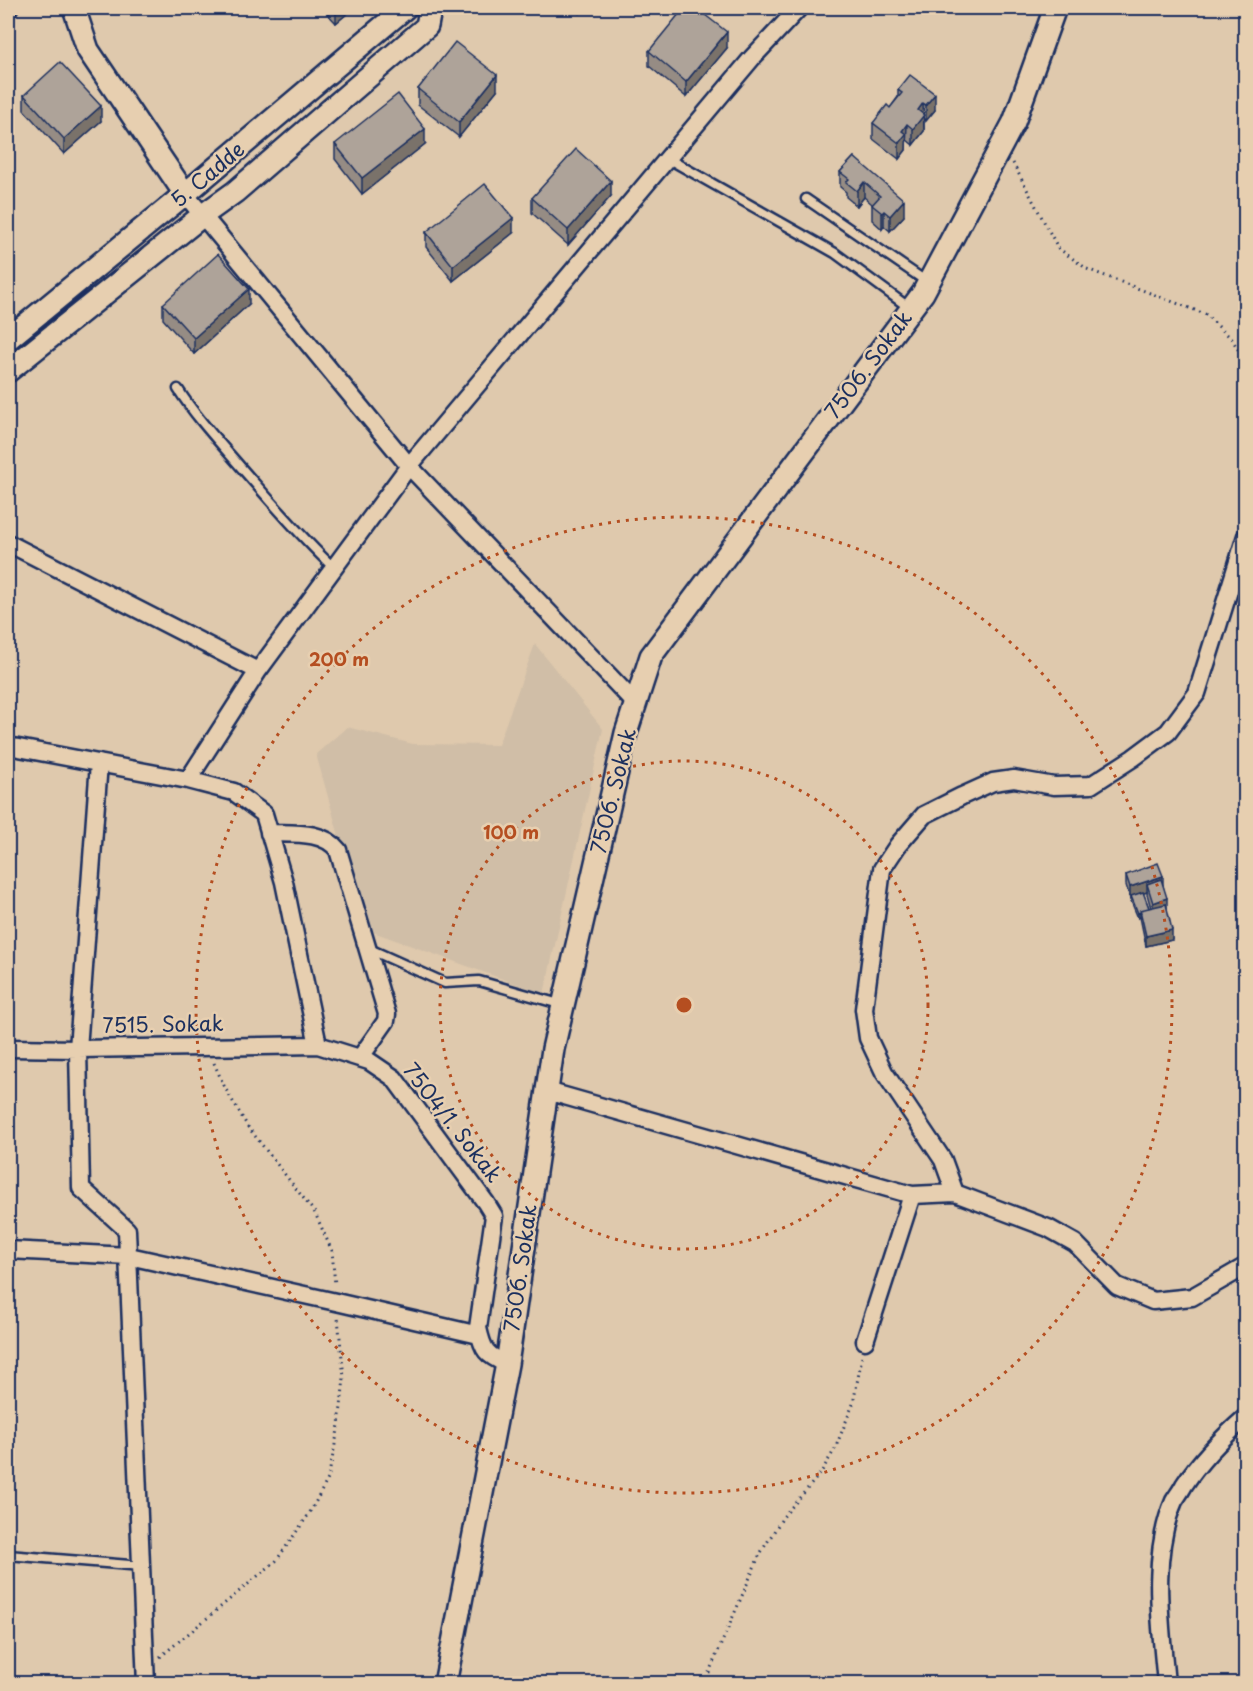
<svg xmlns="http://www.w3.org/2000/svg" width="1253" height="1691" font-family="'Playpen Sans',sans-serif">
<rect width="100%" height="100%" fill="#dfc9ad"/>
<filter id="ink" filterUnits="userSpaceOnUse"><feTurbulence type="fractalNoise" baseFrequency=".0167" numOctaves="2"/><feDisplacementMap in="SourceGraphic" scale="12" xChannelSelector="R" yChannelSelector="G"/><feConvolveMatrix kernelMatrix="1 2 1 2 8 2 1 2 1" color-interpolation-filters="sRGB"/></filter>
<g filter="url(#ink)">
<path fill="#d0bea7" d="M535,644L603,729L544,994L365,929L316,754L347,727L413,744L498,745Z"/>
<g fill="none" stroke-linecap="round" stroke-linejoin="round">
<g stroke="#1b2f5e" stroke-width="13">
<path id="service" d="M667,158L835,253L911,309
M806,199L927,282
M178,389C197,419 222,445 245,472C274,505 302,538 334,568
M367,948L445,983L479,981L563,1005
M8,1555L142,1566"/>
</g>
<g stroke="#1b2f5e" stroke-width="21">
<path id="minor" d="M8,8H9
M185,194L409,466L636,704
M8,543L258,671
M8,746L188,780L234,792L264,814L284,882L318,1045
M99,763L78,1049L81,1188L127,1230L146,1684
M188,780L258,671L409,466L752,58L799,8
M269,833C292,834 323,830 338,850L387,1014L386,1021L360,1058
M8,1048L78,1049L318,1045L369,1061L394,1078L486,1203L494,1216L478,1328C483,1351 486,1355 507,1364
M547,1091L912,1195L955,1193L1048,1228L1075,1243L1117,1286L1153,1301L1192,1297L1246,1266
M955,1193L943,1160L884,1072L868,1038L864,1009L882,869L898,845L924,815L962,796L993,782L1014,779L1054,786L1091,785L1133,758L1168,732L1197,693L1246,536
M8,1250L129,1256L336,1302L479,1335
M865,1341L912,1195
M1166,1684C1161,1626 1150,1556 1174,1501C1177,1496 1181,1491 1184,1485C1201,1459 1222,1438 1246,1417"/>
</g>
<g stroke="#1b2f5e" stroke-width="26">
<path id="tertiary" d="M74,8L88,50L185,194
M8,339L185,194L405,8
M8,371L203,215L235,192L427,26L430,10
M445,1684L507,1364L553,1049L626,733L651,656L923,293L1014,122L1055,8"/>
</g>
<path stroke="#1b2f5e" stroke-width="3" stroke-dasharray="1.5 4.5" stroke-linecap="butt" d="M1013,163L1058,248L1087,269L1205,314L1232,339L1246,363
M214,1063L225,1088L248,1127L315,1213L332,1251L335,1285
M160,1657L276,1561L309,1514L328,1479L339,1425L344,1378L338,1318
M704,1684L760,1554L783,1517L820,1474L835,1449L853,1404L862,1357"/>
<use href="#service" stroke="#e7cfb0" stroke-width="8"/>
<use href="#minor" stroke="#e7cfb0" stroke-width="16"/>
<use href="#tertiary" stroke="#e7cfb0" stroke-width="21"/>
</g>
<path fill="#968c84" stroke="#1b2f5e" stroke-width="1.5" fill-rule="evenodd" d="M322,8H354L336,23Z
M574,8H584L580,13Z
M727,48L686,97L649,66V51Z
M418,89L497,90L459,137L418,105Z
M898,90L935,110L926,121L924,119V131L913,145L907,140L906,141V150L899,159L873,139V123L890,108L898,97Z
M24,95L101,121L64,154L24,110Z
M335,144H425L362,194L335,159Z
M854,157L904,216L890,231L884,226L882,229L872,220V204L864,197L857,206L846,197V192L840,187V172Z
M611,196L568,245L532,213V198Z
M426,232L513,233L453,281L426,247Z
M163,304H249L194,354L163,319Z
M1126,875L1163,885L1172,940L1146,946L1140,917L1138,918L1131,901V897L1130,898L1126,885ZM1147,892V894L1151,908H1149L1143,893Z"/>
<path fill="#7a726b" stroke="#1b2f5e" stroke-width="1.5" d="M336,8H354L336,23Z
M580,8H584L580,13Z
M727,32V48L686,97V82Z
M497,75V90L459,137V122Z
M935,94V110L926,121V105Z
M923,103L924,131L913,145V129L918,110Z
M101,106V121L64,154V139Z
M907,124L906,150L899,159V143L902,131Z
M425,129V144L362,194V178Z
M611,181V196L568,245V230Z
M864,182V197L857,206V191Z
M904,200V216L890,231V216Z
M884,211V226L882,229V213Z
M513,218V233L453,281V266Z
M10,287V303L8,306V290Z
M249,289V304L194,354V338Z
M1163,876V886L1147,884V892L1130,898V887Z
M1167,898V909L1153,913V903Z
M1140,912V917L1138,918V913Z
M1172,930V940L1146,946V936Z"/>
<path fill="#aea399" stroke="#1b2f5e" stroke-width="1.5" d="M684,8H696L727,32L686,82L649,51Z
M455,42L497,75L459,122L418,89Z
M60,62L101,106L64,139L24,95Z
M910,75L935,94L926,105L923,103L918,110L924,115L913,129L907,124L902,131L906,134L899,143L873,123L887,105L890,108L902,93L898,90Z
M398,94L425,129L362,178L335,144Z
M576,149L611,181L568,230L532,198Z
M854,157L904,200L890,216L884,211L882,213L872,205L880,196L864,182L857,191L846,182L849,179L840,172Z
M485,184L513,218L453,266L426,232Z
M218,254L249,289L194,338L163,304Z
M1158,863L1163,876L1130,887L1126,875Z
M1161,879L1167,898L1153,903L1147,884Z
M1143,892L1149,908L1140,910L1141,912L1138,913L1131,896Z
M1166,904L1172,930L1146,936L1140,910Z"/>
</g>
<g fill="none" stroke="#b54e20" stroke-width="3" stroke-dasharray="3 6">
<circle cx="684" cy="1005" r="244"/>
<circle cx="684" cy="1005" r="488"/>
</g>
<g text-anchor="middle" stroke-width="5" stroke-linejoin="round" paint-order="stroke">
<g font-size="21" fill="#1b2f5e" stroke="#e7cfb0">
<text transform="translate(208 175) rotate(-40)" y="7">5. Cadde</text>
<text transform="translate(869 365) rotate(-53)" y="7">7506. Sokak</text>
<text transform="translate(614 791) rotate(-76)" y="7">7506. Sokak</text>
<text transform="translate(163 1025) rotate(-1)" y="7">7515. Sokak</text>
<text transform="translate(452 1123) rotate(52)" y="7">7504/1. Sokak</text>
<text transform="translate(521 1268) rotate(-82)" y="7">7506. Sokak</text>
</g>
</g>
<circle cx="684" cy="1005" r="9" fill="#b54e20" stroke="#e7cfb0" stroke-width="3"/>
<g font-size="18" text-anchor="middle" font-weight="bold" fill="#b54e20" stroke="#e7cfb0" stroke-width="5" stroke-linejoin="round" paint-order="stroke">
<text x="339" y="666">200 m</text>
<text x="511" y="839">100 m</text>
</g>
<rect width="1253" height="1691" fill="none" stroke="#e7cfb0" stroke-width="30"/>
<rect x="15" y="15" width="1223" height="1661" fill="none" stroke="#1b2f5e" stroke-width="2" filter="url(#ink)"/>
</svg>
